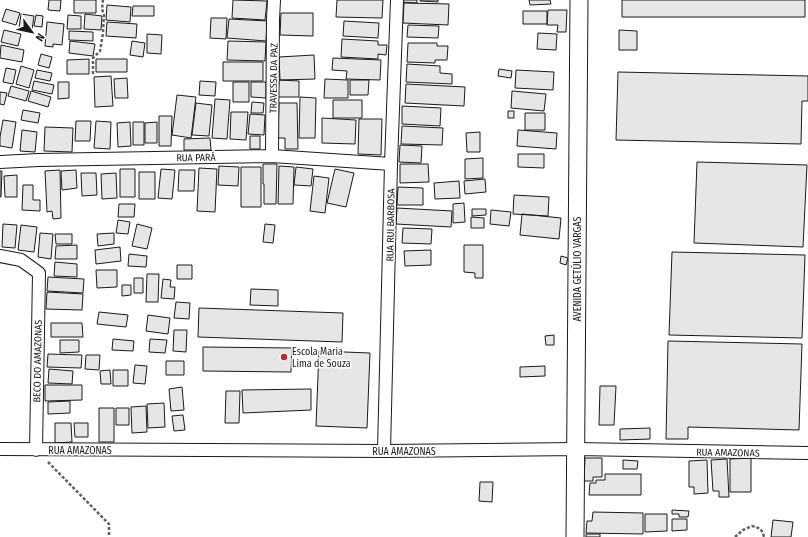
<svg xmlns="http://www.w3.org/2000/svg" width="808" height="537" font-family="'Fira Sans Condensed',sans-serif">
<rect width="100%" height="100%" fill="#fff"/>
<path fill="#e6e6e6" stroke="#1a1a1a" d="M49,0H61L60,11L48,10Z
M74,0H96V13H74Z
M233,0L267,1L265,20L232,18Z
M337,0H383L382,18L336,17Z
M401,0H417V3L401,2Z
M420,0H438V2L420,1Z
M529,0H550L551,4L530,5Z
M622,0H805V17H622Z
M404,3L449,4L448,25L403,23Z
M107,5L131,7L130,22L106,20Z
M133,6H154V16H132Z
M6,9L20,13L16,25L2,21Z
M548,10H567L566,32H557L558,25H547Z
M523,11H547V24H523Z
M281,13H313V36L280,35Z
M21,14L34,16L32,30L19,28Z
M85,14L102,16L101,30L84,29Z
M36,15L43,16L42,27L34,26Z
M68,15L81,16V29H67Z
M211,18H227L226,39L210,38Z
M229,19L267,21L266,41L227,38Z
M344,21L379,23L378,38L343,36Z
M47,22L64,24L62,45L53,44V47L45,46Z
M107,22L137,24L136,38L106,36Z
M408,25L439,26L438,38L407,37Z
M4,30L21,34L18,46L1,42Z
M619,30L637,31V50H619Z
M69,31L93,32V41L69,40Z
M538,33L557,34L556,50L537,49Z
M147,34L162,35L161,54L147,53Z
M342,39L378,41V45H387L386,55L378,54V59L341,57Z
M70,41L95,44L93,56L69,53Z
M132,41L145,43L143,57L130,55Z
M228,41L266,42L265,61L227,60Z
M408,43H437V46H448L447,60H435V63L407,62Z
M1,45L24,50L22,62L0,58Z
M41,54L52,57L49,68L38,65Z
M314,55L315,79L280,80L279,57Z
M333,58L381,60L380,80L346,79L347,71L332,70Z
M89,59V74H67V60Z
M96,59H127V72H96Z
M223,62H263V81H223Z
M407,64L440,66V73L452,74V84L406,82Z
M21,66L34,70L29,88L16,84Z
M6,68L16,70L13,84L3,82Z
M499,69L512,71L511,78L498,76Z
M37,70L52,73L50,81L35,78Z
M516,70L554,72L553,90L515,88Z
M618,72L808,76V101H802L801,144L616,140Z
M111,76L113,106L95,107L94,77Z
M127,78L128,98H115L114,79Z
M325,79L348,80V98H324Z
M279,80L299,81V97H278Z
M350,80H369L368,95H350Z
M34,81L54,85L52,94L32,90Z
M200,81L216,82L215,96L199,95Z
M58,82H69V98L58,99Z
M233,82H249V102H233Z
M251,82H266V98L251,97Z
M406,84L465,87L464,106L405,103Z
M11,86L29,91L26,101L8,96Z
M31,91L51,97L48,107L28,101Z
M512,91L546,94L544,111L511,108Z
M0,92L7,93L4,105L0,104Z
M177,95L196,97L191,138L172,135Z
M300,97L316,98L315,138H299Z
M215,99L230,100L227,139L212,138Z
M333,100H362V118H333Z
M252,102L264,103L263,113H251Z
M196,103L212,105L209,136L192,135Z
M279,103H297L298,149H285V138H278Z
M402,106L441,108L440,126L402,124Z
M23,110L40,113L38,123L21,120Z
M508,111H514V118H508Z
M231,112H248L246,140L230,139Z
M525,113H545V130H525Z
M250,114L265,115L264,135L248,134Z
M159,116H172L171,146H159Z
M322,118L356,120L355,144L322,143Z
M359,119H382L381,155L358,154Z
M3,120L16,122L12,148L0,146V137Z
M76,121H91L90,141H75Z
M96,121L111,122L110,149L94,148Z
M130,122L131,146L118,147L117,123Z
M133,122H144V145H133Z
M157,122V143H145V123Z
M402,126L443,128L442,145L401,144Z
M45,127L73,128L72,152L44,151Z
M22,130L37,132L35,152L20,151Z
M518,130L557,133L556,149L517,146Z
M480,132V152H467L466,133Z
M250,136H260V149H250Z
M210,138L211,150H184V139Z
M400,145L422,146L421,163L399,162Z
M518,154H544V168L518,167Z
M483,158V178L465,179V159Z
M697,162L807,165L803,247L694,243Z
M263,164H277L276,204H264V184H263Z
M400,164H428L429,182L400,183Z
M219,166L239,167L238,186L218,185Z
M279,166L294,167L293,204H278Z
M241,167H261V207H241Z
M296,167L313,169L311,186L294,185Z
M199,168L217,169L215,212L197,211Z
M120,169H135V197H120Z
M161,169L175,170L172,199L158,198Z
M335,169L354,173L346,207L327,203Z
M60,170L61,218L53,219L52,211L47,212L45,171Z
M76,170L77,188L62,190L61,171Z
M179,170H195L194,191H178Z
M0,171H2L1,197H0Z
M139,172H155V199H139Z
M81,173H96L97,195L82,196Z
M116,173L117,198L102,199L101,174Z
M17,175V197H5L4,176Z
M314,176L329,178L325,213L310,211Z
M485,179L486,192L465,194L464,181Z
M459,181L460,198L435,199L434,183Z
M23,185H33V200H40V211L22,210Z
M398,187L423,188V205H397Z
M514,195L549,197L548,216L513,214Z
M464,203L465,222L453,223V204Z
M119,204H135L134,217H118Z
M397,208L452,211L451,227L396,224Z
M472,209H486V215L472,216Z
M491,210L511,212L509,226L490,224Z
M522,214L561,218L559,239L520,235Z
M471,217L484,218V228H471Z
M118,220L130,222L128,234L116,233Z
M3,224L17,225L15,248L2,247Z
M137,224L152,228L147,249L132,246Z
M265,224L275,225L273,243L263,242Z
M21,225L37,227L34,252L18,250Z
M403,228L432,229L431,244L402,243Z
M40,233L53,234L51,259L38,257Z
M114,233V244L98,246L97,234Z
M55,234H72V244H56Z
M77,245V259H55L56,246Z
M464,245H483V278H475V273L464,272Z
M120,247L121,261L96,264L95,250Z
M431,250V265L405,266L404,251Z
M672,252L805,255L802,338L669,335Z
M129,254L147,256L146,267L128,266Z
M561,256L568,258L566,265L560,263Z
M55,262L77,264V277L54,276Z
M177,265H192V279H177Z
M96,270H117V287L97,288Z
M147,274H159L158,302H146Z
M48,277L84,279L83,293L47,291Z
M134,278H143V293H134Z
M163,279L171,280L170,287H175L174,299L161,298Z
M122,285H131V295L122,296Z
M251,289L278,290V306L250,305Z
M47,292L83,294L82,310L46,309Z
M176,302L190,303L189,319L174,318Z
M199,308L343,313L342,342L198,337Z
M99,312L128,315L126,327L97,324Z
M148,315L170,318L168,334L146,331Z
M51,323H82L83,337H51Z
M174,330H187L186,352L173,351Z
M554,335V345H546L545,336Z
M113,339L134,341L133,351L112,350Z
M150,339L167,340L165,353L149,352Z
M60,340H79V352L60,353Z
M668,341L802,344L799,430L688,427V439H666Z
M203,347L292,348L291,372L203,371Z
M319,351L370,353L367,428L316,426Z
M48,354L82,355L81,368L47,367Z
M86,355H100L99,370L85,369Z
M166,361H184V375H166Z
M135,365L147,366L145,384L133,383Z
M545,366V376L520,377V367Z
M49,369L73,371L72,384L48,383Z
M110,370L111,384H101L100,371Z
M113,370H128V386H113Z
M45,385H82V400L45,401Z
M600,386H616L614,425H599Z
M182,387L184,410L171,411L169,389Z
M311,389V410L243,413L242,390Z
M226,391H240L239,423H225Z
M70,401V413L48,414V402Z
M164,403L165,427L148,428L147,404Z
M146,406L147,432L132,433L131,407Z
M99,408H114V442H99Z
M116,408H129V425H116Z
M183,415L185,430L174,431L172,416Z
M55,423H71L72,442L55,443Z
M74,423H88V437H75Z
M650,428V439L620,440V429Z
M585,458H602V477H593V481H584Z
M751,458V492H730V459Z
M727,459L729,497H719V491H713L711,460Z
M623,460L638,461L637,469H623Z
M707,460L708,493L694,494V487H689V461Z
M605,474H641V495H589L590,483H596V480H605Z
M480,482H493L492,502L479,501Z
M672,510L689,511L688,517H679V514H672Z
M593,512L643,513V534L586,533L587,521H592Z
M645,514H667V531L645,532Z
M672,519H687V530L672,531Z
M773,520L793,522L791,537H771Z
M586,534H600V537H586Z"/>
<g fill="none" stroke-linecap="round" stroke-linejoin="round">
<g stroke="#1a1a1a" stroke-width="14">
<path id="street" d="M272,156L273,20L274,0
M0,162L38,160L272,156L391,164
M0,256L21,260L39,273L36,450
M0,449L384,451L576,449L808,453
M384,451L391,164L397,0"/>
</g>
<g stroke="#1a1a1a" stroke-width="19">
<path id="secondary" d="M575,537L579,0"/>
</g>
<path stroke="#5f5f5f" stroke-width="2.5" stroke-dasharray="3 2" stroke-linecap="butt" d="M93,74V58L100,51L103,33L104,15L102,9L103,0
M48,462L109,524V537
M735,537L743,530L752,526C760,528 762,529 764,537"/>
<use href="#street" stroke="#fff" stroke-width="12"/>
<use href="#secondary" stroke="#fff" stroke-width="17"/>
</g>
<circle fill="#c62828" stroke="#fff" stroke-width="1.5" cx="284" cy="357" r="4"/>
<g text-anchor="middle" stroke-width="3" stroke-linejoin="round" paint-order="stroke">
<g font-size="10" fill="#1a1a1a" stroke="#fff">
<text transform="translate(273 78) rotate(-89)" y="4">TRAVESSA DA PAZ</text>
<text transform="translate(196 157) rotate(-1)" y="4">RUA PARÁ</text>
<text transform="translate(390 225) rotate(-89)" y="4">RUA RUI BARBOSA</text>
<text transform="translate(577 269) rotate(-90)" y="4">AVENIDA GETÚLIO VARGAS</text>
<text transform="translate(37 361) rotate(-89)" y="4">BECO DO AMAZONAS</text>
<text x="80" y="454">RUA AMAZONAS</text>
<text x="404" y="455">RUA AMAZONAS</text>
<text transform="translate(728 452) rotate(1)" y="4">RUA AMAZONAS</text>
</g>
<g font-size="10" fill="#1a1a1a" stroke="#fff" text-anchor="start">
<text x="292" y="355">Escola Maria<tspan x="292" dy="12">Lima de Souza</tspan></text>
</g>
</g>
<g transform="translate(32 32) rotate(123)" stroke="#ffffff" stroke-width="3" paint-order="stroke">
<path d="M0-3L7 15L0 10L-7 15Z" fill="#1a1a1a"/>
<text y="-6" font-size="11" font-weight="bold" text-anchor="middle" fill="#1a1a1a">N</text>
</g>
</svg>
